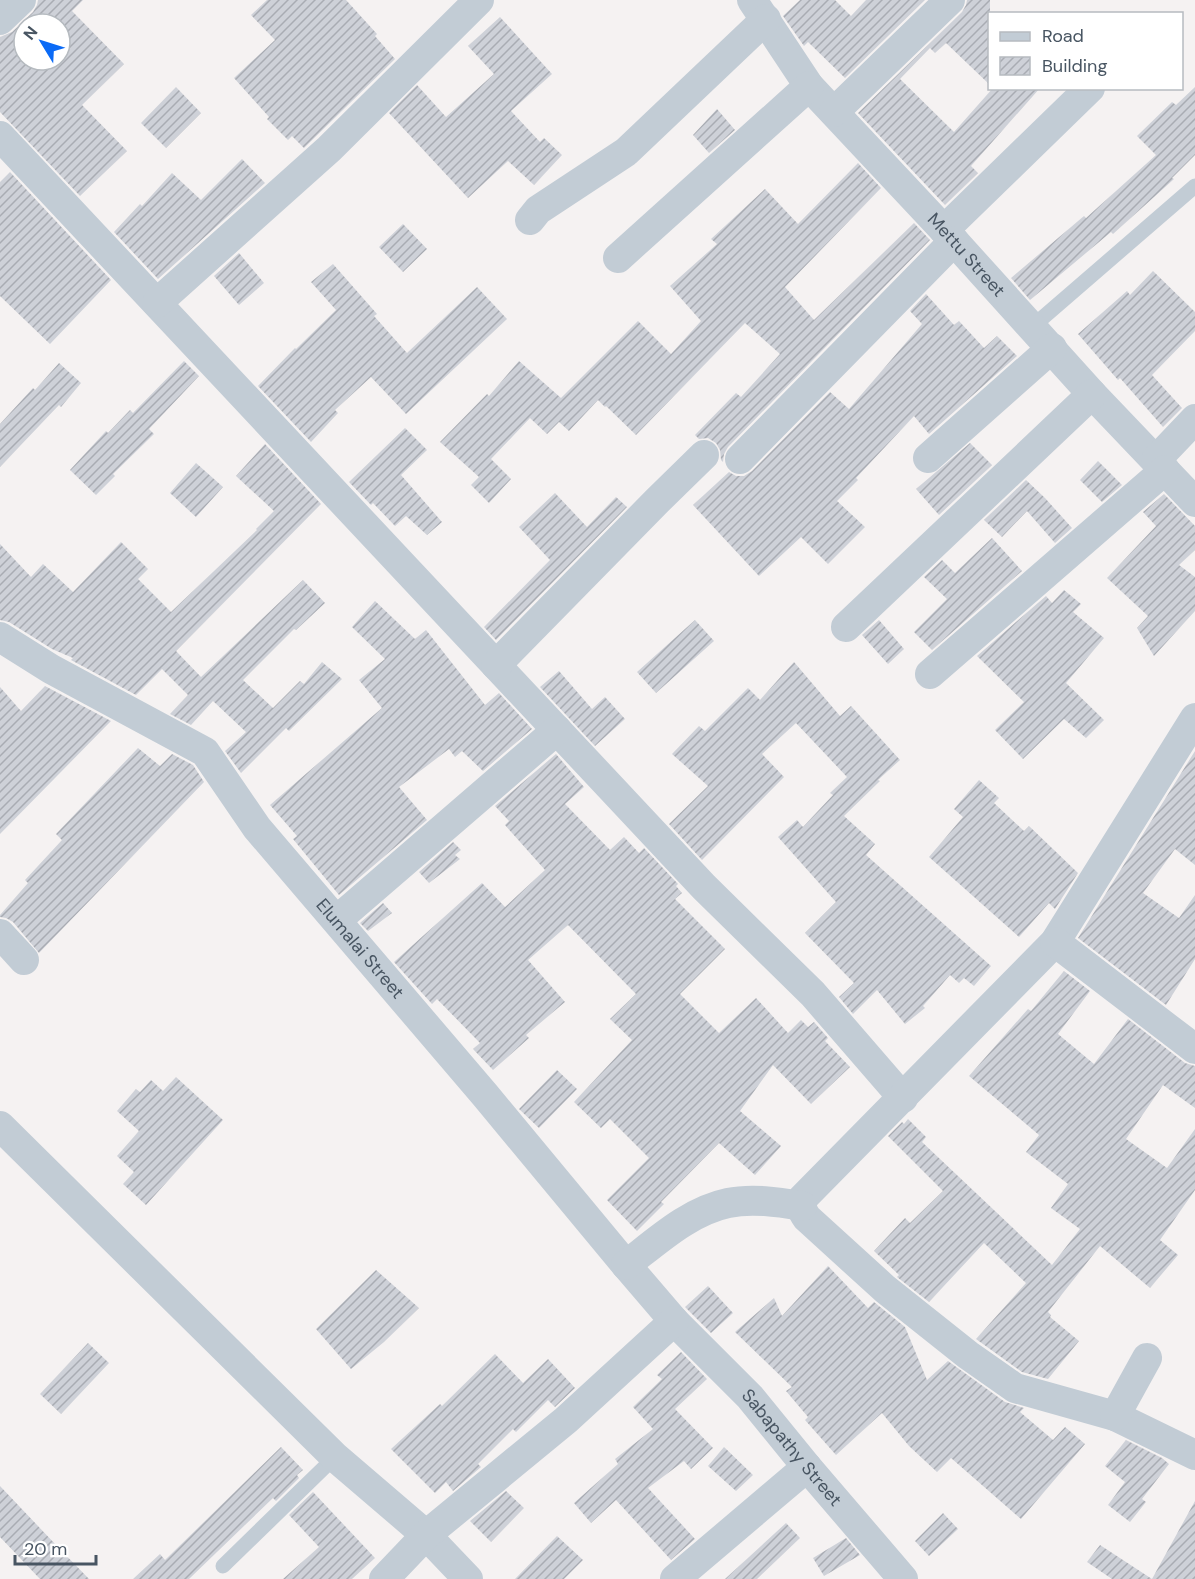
<svg xmlns="http://www.w3.org/2000/svg" width="1195" height="1579" font-family="'DM Sans',sans-serif">
<defs>
<pattern id="building-hatch" width="6" height="6" patternUnits="userSpaceOnUse" patternTransform="scale(1.5)"><rect width="6" height="6" fill="#ced1d8"/><path d="M-1 1l2-2M0 6l6-6M5 7l2-2" fill="none" stroke="#a9acb3"/></pattern>
</defs>
<rect width="100%" height="100%" fill="#f5f2f2"/>
<path fill="url(#building-hatch)" fill-rule="evenodd" d="M38,0H83L72,11L124,64L82,105L127,151L80,196L0,112V37L12,32L33,12L37,5ZM24,24H60V60H24Z
M267,0H346L377,34L375,36L395,59L304,148L292,136L288,140L267,119L269,117L234,78L275,40L251,15Z
M800,0H835L851,16L866,0H925L845,78L808,42L804,46L783,16Z
M967,0H990V85L946,43L935,53L930,48L900,79L954,132L993,88H1040L971,166L978,173L945,205L858,113L962,12L966,5Z
M500,17L552,74L511,111L540,142L544,138L562,155L534,185L508,161L468,198L389,113L417,85L446,117L494,74L468,46Z
M176,87L201,113L166,148L141,123Z
M1195,87V155L1172,178L1174,179L1113,234L1111,232L1030,300L1011,278L1084,216L1086,218L1156,155L1137,136L1172,102L1176,105Z
M717,109L735,130L709,153L693,135Z
M242,159L265,183L158,279L114,232L140,204L142,206L172,173L201,200Z
M858,163L881,188L785,287L814,320L914,223L930,240L728,447L724,454L723,462L721,460L720,450L716,443L708,438L699,439L695,435L736,393L741,397L780,354L745,323L636,435L606,406L605,407L598,400L569,431L559,422L547,434L530,418L491,459L511,479L489,503L471,485L479,477L440,442L487,394L489,396L519,361L561,398L638,321L671,354L701,321L670,286L717,244L711,239L765,189L798,224Z
M10,172L111,280L50,344L0,296V182Z
M403,224L427,249L403,272L379,247Z
M239,253L264,283L239,305L214,276Z
M333,264L377,314L374,316L407,353L477,287L507,319L406,414L371,377L335,410L338,413L311,442L258,386L295,348L296,349L336,310L311,282Z
M1153,271L1195,312V331L1152,375L1182,408L1163,427L1120,378L1118,380L1078,334L1127,291L1130,295Z
M926,294L954,325L959,321L984,348L997,336L1017,356L929,434L914,416L856,478L858,480L837,501L865,527L828,564L801,537L759,576L693,505L729,472L736,476H744L752,471L830,392L849,409L922,324L910,311Z
M184,361L199,376L149,429L154,434L113,474L115,476L96,495L70,470L106,431L108,433L130,410L133,413Z
M59,363L81,383L61,407L59,405L0,467V424L33,388L35,390Z
M405,428L427,450L401,475L442,522L427,535L406,516L395,526L373,503L371,505L349,482Z
M970,443L992,465L939,515L916,489Z
M265,444L321,504L176,651L201,677L303,580L325,603L296,630L294,629L243,680L273,708L300,681L304,684L322,662L342,679L289,731L286,728L241,773L225,751L246,732L213,701L191,725L170,714L188,695L162,669L136,695L71,660L73,658L52,649L9,622L0,620V544L31,577L43,564L73,592L121,542L148,569L138,579L171,612L257,530L256,529L274,511L236,476Z
M1098,461L1122,485L1102,502L1080,480Z
M196,463L223,487L196,517L170,493Z
M1026,480L1045,498L1072,528L1055,543L1027,511L1002,537L984,520Z
M555,493L587,527L616,497L627,507L496,640L484,627L550,560L519,527Z
M1164,494L1195,526V550L1179,565L1195,577V611L1154,656L1137,628L1148,616L1107,578L1156,526L1143,512Z
M992,538L1022,571L932,650L914,632L947,599L924,577L942,560L955,573Z
M1064,590L1081,604L1073,612L1104,638L1066,683L1104,720L1086,738L1064,719L1023,759L995,730L1024,702L977,656L1046,596L1052,603Z
M375,601L415,639L426,630L485,705L499,693L532,729L483,771L462,751L455,757L449,749L399,787L427,820L339,895L293,839L297,836L270,805L382,708L359,680L385,659L352,627Z
M695,620L714,641L656,693L637,672Z
M879,620L904,649L888,664L862,635Z
M794,662L840,716L851,706L900,760L878,780L880,781L844,816L875,844L866,855L991,966L974,986L964,978L959,983L950,975L923,1006L925,1008L905,1024L877,990L853,1014L839,997L854,983L805,933L836,902L778,837L797,820L803,827L833,795L830,793L847,777L796,723L762,754L784,777L702,860L669,824L708,786L672,754L699,726L705,731L748,688L760,700Z
M559,671L592,709L605,697L625,719L595,746L540,687Z
M45,686L111,721L0,834V687L21,711Z
M138,748L160,766L172,754L193,765L204,782L39,953L13,922L6,918L0,917V915L28,883L25,880L62,840L56,834Z
M1195,751V865L1175,849L1143,893L1179,918L1195,895V959L1166,1005L1078,938Z
M556,754L584,787L565,804L610,850L624,837L639,853L644,848L678,884L676,886L682,893L675,899L725,949L680,994L719,1033L756,998L788,1033L801,1020L808,1027L814,1022L828,1038L825,1041L850,1067L811,1104L773,1065L740,1111L781,1146L755,1175L719,1143L661,1202L664,1204L637,1231L607,1200L649,1158L610,1119L601,1128L574,1102L632,1040L610,1019L636,994L568,925L528,960L565,1002L526,1035L529,1038L493,1070L473,1049L480,1043L437,999L432,1004L394,962L482,883L505,907L545,870L505,825L509,821L495,806Z
M979,780L999,798L994,803L1024,831L1029,826L1078,873L1055,909L1049,903L1019,937L929,857L963,817L954,809Z
M453,842L461,850L455,855L460,859L429,883L419,872Z
M383,903L392,913L368,931L360,923Z
M1064,971L1090,991L1058,1034L1094,1064L1128,1019L1185,1063L1195,1066V1108L1163,1085L1126,1139L1167,1168L1195,1129V1190L1160,1240L1178,1255L1150,1288L1100,1246L1048,1312L1051,1315L1050,1317L1079,1341L1048,1379L1022,1372L976,1339L1026,1283L984,1243L929,1302L897,1277L899,1275L874,1251L905,1218L910,1223L943,1191L888,1136L902,1122L904,1124L908,1119L926,1137L922,1142L1052,1265L1080,1229L1051,1208L1068,1184L1026,1152L1039,1135L969,1076L1028,1009L1031,1011Z
M557,1070L577,1089L539,1128L519,1109Z
M176,1077L223,1120L146,1205L123,1184L134,1172L117,1156L139,1131L117,1111L136,1089L140,1092L151,1080L163,1091Z
M828,1266L868,1308L874,1302L905,1327L927,1380L948,1361L1005,1402L1024,1408L1020,1412L1053,1440L1065,1427L1085,1444L1021,1519L951,1458L937,1472L909,1446L882,1413L836,1455L805,1420L808,1417L786,1391L792,1387L735,1332L774,1298L782,1316Z
M376,1270L419,1308L384,1342L351,1369L316,1329Z
M708,1286L733,1313L711,1333L685,1307Z
M88,1343L109,1363L61,1414L40,1394Z
M681,1352L707,1379L675,1409L713,1448L691,1469L684,1461L648,1488L695,1539L671,1560L616,1500L591,1523L574,1503L618,1464L615,1459L653,1429L633,1407L662,1379L657,1375Z
M495,1354L523,1383L548,1359L575,1388L555,1407L548,1400L516,1432L513,1429L478,1464L481,1467L453,1491L446,1482L435,1493L391,1449L440,1404L442,1406Z
M1126,1440L1162,1458L1169,1464L1142,1499L1146,1502L1130,1522L1108,1505L1125,1482L1105,1466Z
M281,1447L303,1470L297,1475L299,1478L276,1501L273,1498L189,1579H133L160,1554L165,1560Z
M724,1447L753,1475L736,1491L708,1466Z
M0,1486L56,1545L89,1579H40L0,1537Z
M506,1491L524,1508L491,1542L470,1521Z
M313,1492L375,1558L352,1579H283L319,1547L289,1515Z
M1195,1501V1579H1112L1087,1562L1100,1545L1152,1579Z
M943,1513L958,1529L929,1556L915,1541Z
M786,1523L800,1538L757,1579H725Z
M557,1536L583,1560L564,1579H515Z
M846,1538L860,1555L824,1576L813,1558Z"/>
<g fill="none" stroke-linecap="round" stroke-linejoin="round">
<path stroke="#c2ccd5" stroke-width="15" d="M1032,327L1195,186
M223,1566L335,1457"/>
<g stroke="#c2ccd5" stroke-width="30">
<path id="s1" d="M752,0L809,86L944,230L1092,394L1195,502"/>
<path d="M0,20L21,0"/>
<path d="M834,112L950,0"/>
<path d="M0,136L704,887L813,994L903,1098"/>
<path d="M530,220L538,210L626,152L766,19"/>
<path d="M944,230L1090,88"/>
<path d="M618,258L809,86"/>
<path d="M157,303L329,149L479,0"/>
<path d="M928,458L1052,348"/>
<path d="M740,459L954,241"/>
<path d="M1156,460L1195,419"/>
<path d="M846,627L1092,394"/>
<path id="s2" d="M0,637L51,669L205,752L257,828L485,1095L626,1265L674,1321L750,1397L807,1467L903,1579"/>
<path d="M496,665L657,501L704,455"/>
<path d="M930,674L1165,470"/>
<path d="M1195,718L1055,942L802,1199C801,1207 802,1211 807,1218L885,1289L968,1355L1015,1388L1115,1416L1195,1455"/>
<path d="M337,920L557,730"/>
<path d="M0,934L24,960"/>
<path d="M1055,942L1195,1049"/>
<path d="M0,1126L335,1457L426,1535L468,1579"/>
<path d="M626,1265C656,1242 689,1211 728,1203C752,1198 778,1202 802,1206"/>
<path d="M1115,1416L1147,1358"/>
<path d="M384,1579L426,1535L566,1420L674,1321"/>
<path d="M675,1579L807,1467"/>
</g>
</g>
<g text-anchor="middle" stroke-width="6" stroke-linejoin="round" paint-order="stroke">
<g font-size="18" fill="#485562" stroke="#fff">
<text dy="6" stroke="none"><textPath href="#s1" startOffset="334">Mettu Street</textPath></text>
<text dy="6" stroke="none"><textPath href="#s2" startOffset="486">Elumalai Street</textPath></text>
<text dy="6" stroke="none"><textPath href="#s2" startOffset="1146">Sabapathy Street</textPath></text>
</g>
</g>
<rect x="988" y="12" width="195" height="78" fill="#ffffff" stroke="#b6bbc0" stroke-width="1.5"/>
<rect x="1000" y="32" width="30" height="9" fill="#c2ccd5" stroke="#b6bbc0" stroke-width="1.5"/>
<text x="1042" y="42" font-size="18" fill="#485562">Road</text>
<rect x="1000" y="57" width="30" height="18" fill="url(#building-hatch)" stroke="#b6bbc0" stroke-width="1.5"/>
<text x="1042" y="72" font-size="18" fill="#485562">Building</text>
<g transform="translate(42 42) rotate(308)"><circle r="28" fill="#ffffff" stroke="#b6bbc0" stroke-width="1.5"/>
<path d="M0-4.5L10 22L0 15L-10 22Z" fill="#0a6af6"/>
<text y="-9" font-size="16" font-weight="bold" text-anchor="middle" fill="#485562">N</text>
</g>
<path d="M15 1555v9h81v-9" fill="none" stroke="#485562" stroke-width="3"/>
<text x="24" y="1555" font-size="18" fill="#485562" stroke="#ffffff" stroke-width="4.5" paint-order="stroke">20 m</text>
</svg>
